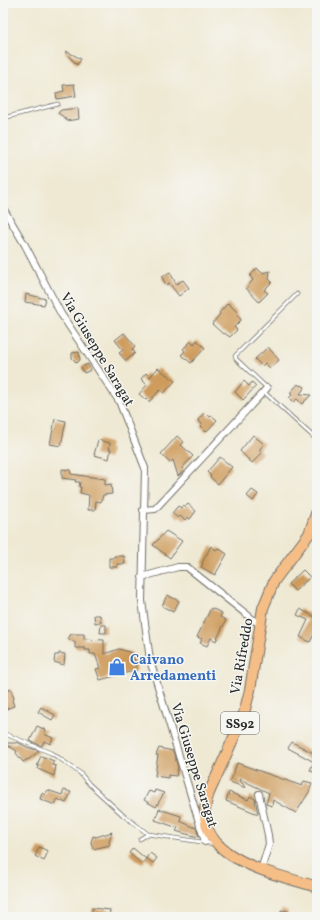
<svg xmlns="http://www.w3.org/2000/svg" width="320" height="920" font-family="Vollkorn,serif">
<rect width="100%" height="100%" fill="#f6f6f2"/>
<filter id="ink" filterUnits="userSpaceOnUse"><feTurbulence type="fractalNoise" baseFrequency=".025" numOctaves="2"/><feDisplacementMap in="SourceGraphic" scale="8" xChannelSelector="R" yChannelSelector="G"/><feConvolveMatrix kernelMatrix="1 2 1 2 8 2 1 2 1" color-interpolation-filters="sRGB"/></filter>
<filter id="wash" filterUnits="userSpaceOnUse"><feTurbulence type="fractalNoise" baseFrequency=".012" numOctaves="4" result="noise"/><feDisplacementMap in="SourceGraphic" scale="16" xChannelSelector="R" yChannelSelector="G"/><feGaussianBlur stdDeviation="0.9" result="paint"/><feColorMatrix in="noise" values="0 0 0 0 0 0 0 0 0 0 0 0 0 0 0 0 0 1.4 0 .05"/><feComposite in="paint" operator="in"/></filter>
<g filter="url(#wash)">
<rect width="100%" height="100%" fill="#efe9d3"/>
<g id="blocks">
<path fill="#ce9b5c" d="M66,51L81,59L77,65L65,52Z
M74,84L76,96L57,99L56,93L64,91L63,85Z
M78,108L79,119L66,121L65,118L58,113L61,110Z
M257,268L262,273L270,271L269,279L272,282L264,290L268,293L259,302L246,288L253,280L250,276Z
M170,272L176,284L183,280L189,288L179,296L169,283L166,285L162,277Z
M26,294L46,299L44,305L25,302Z
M228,303L238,313L237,314L241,320L234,327L237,330L230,337L224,333L223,334L212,324L220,314L219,313Z
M124,333L135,346L132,349L135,353L126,361L119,353L123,350L115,340Z
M197,340L205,348L191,363L181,355L185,351L183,349L191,341L194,344Z
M268,347L279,360L270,368L265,363L262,366L255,359Z
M79,352L80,360L77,363L72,358V353Z
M88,364L91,370L84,373L81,367Z
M158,368L175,381L164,393L160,390L149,402L146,399V400L139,394L147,385L141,379L146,373L150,377Z
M244,381L249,386L252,382L256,386L243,400L235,392Z
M298,384L300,386L301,385L305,387L300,394L311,395L302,404L297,399L293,402L289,398L292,395L290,393Z
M205,412L210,417L211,415L217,420L206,432L200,426L202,424L198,420Z
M55,419L66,421L61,446L50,444Z
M253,435L264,444L259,450L262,453L252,463L240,451Z
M177,436L184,442L181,445L193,456L182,468L184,471L178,476L173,460L170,463L161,454Z
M98,440L110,443L109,449H111L109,459L94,455Z
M220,457L232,467L218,484L210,477L211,476L207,472Z
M62,469L70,470L71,474L105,479V485L111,484L112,494L103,495L101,502L96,501L95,510H88L89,495L80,493L81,487H79L80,482H75L76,480L62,478Z
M252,490L258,494L253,501L247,496Z
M188,504L196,511L190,519L187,517L185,520L180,516L178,518L172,513L178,506L181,508L183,505L185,507Z
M166,531L182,541L170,558L153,545Z
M211,546L216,550L218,548L227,554L215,575L201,567L203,564L202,563Z
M114,556H124L125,564H117V567H109V558H114Z
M303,570L310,577L295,591L288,584Z
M167,595L179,601L173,612L162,606Z
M211,608L222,613L220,617L226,620L216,641L211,638L207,646L200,643L202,639L197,637Z
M300,609L317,618V629L310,642L300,637L308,620L297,615Z
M94,615H100L101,622L95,623Z
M101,625H106V633H100Z
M71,634H84V639L104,640V654L119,649L132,653L137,670L100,680L96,669L100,668L95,654H90V650H85V648H75V642L68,639Z
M59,653L65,654L64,665L54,662L55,655H59Z
M11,689L14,699L12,700L14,706L3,710V692Z
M41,707L55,715L52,720L38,712Z
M37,726L46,730L44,734L53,738L50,744L44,741L42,746L30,741Z
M17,742L27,747L39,751L28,760V759L23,762L16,753L17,751L3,743H16Z
M292,742L317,755V774L310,770L314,762L288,748Z
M159,748L173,751L178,767L176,776L168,775V778L155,776L158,755H156Z
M41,756L54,761L52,765L56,766L54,776L38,769L39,766L37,765Z
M237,763L302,786L304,781L312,783L309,792L296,813L273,800L272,806L266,804L269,793L244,781L239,779L246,788L230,782Z
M47,790L62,795L64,790L71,792L66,803L57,799L55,805L40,799L42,793L45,795Z
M155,790L164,793L156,807L144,800L149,791L154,793Z
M229,792L248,800L250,796L255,799L258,814L226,801Z
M159,809L181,816L180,821L196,828L199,837L182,833L176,831L178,828L155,820Z
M112,832L109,842L110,845L93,849L91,842L93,836L96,837Z
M39,847L48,851L44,861L35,856Z
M133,848L146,859L142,864L129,853Z
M150,853L157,858L153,863L146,858Z
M92,908L110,910L109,917H93V916L92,915Z
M281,910L288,911L287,917H281Z"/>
</g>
</g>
<g filter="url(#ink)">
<use href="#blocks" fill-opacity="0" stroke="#706e66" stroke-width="1"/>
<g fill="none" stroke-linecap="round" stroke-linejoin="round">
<g stroke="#706e66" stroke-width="4.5">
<path id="lane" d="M3,118L58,104
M267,388L236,359L235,356L297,294
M264,392L317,440
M3,733L51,753L59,758L80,773L89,784L123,815L148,834L140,839
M148,834L215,844"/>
</g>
<g stroke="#706e66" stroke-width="8">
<path id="street" d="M3,208L25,245L61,314L119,401L145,468L142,601L150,660L205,842
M143,510L155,509L267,388
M142,577L178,567H187L260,625
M259,794L268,835L269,844L261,870"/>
</g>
<g stroke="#706e66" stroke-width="12">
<path id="primary" d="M317,511L309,534L274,581L270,591L263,608L250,690L243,717L209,793C185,858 274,873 317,887"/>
</g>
<use href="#lane" stroke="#fff" stroke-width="3"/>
<use href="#street" stroke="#fff" stroke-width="6"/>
<use href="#primary" stroke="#f6be87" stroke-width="10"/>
</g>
</g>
<defs>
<g id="shop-bare" transform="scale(1.38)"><path d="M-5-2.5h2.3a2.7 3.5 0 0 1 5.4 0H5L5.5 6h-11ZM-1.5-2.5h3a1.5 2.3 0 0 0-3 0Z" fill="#3f7fe0" stroke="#f6f6f2" stroke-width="2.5" paint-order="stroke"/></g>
</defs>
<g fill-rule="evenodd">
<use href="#shop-bare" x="117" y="667"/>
</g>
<g text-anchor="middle" stroke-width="3" stroke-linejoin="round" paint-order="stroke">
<rect fill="#f6f6f2" stroke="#686867" stroke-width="1" x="221" y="712" width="38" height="22" rx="3"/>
<g font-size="13" font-weight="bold" fill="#2b2b2b">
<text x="240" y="728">SS92</text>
</g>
<g font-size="14" fill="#2b2b2b" stroke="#f6f6f2">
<text transform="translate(98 349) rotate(59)" y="5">Via Giuseppe Saragat</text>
<text transform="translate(241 656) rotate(-80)" y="5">Via Rifreddo</text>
<text transform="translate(195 765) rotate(73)" y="5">Via Giuseppe Saragat</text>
</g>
<g font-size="14" font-weight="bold" fill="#366cbe" stroke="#f6f6f2" text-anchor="start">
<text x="130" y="664">Caivano<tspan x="130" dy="16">Arredamenti</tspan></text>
</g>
</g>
<rect width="320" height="920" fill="none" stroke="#f6f6f2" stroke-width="16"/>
</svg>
